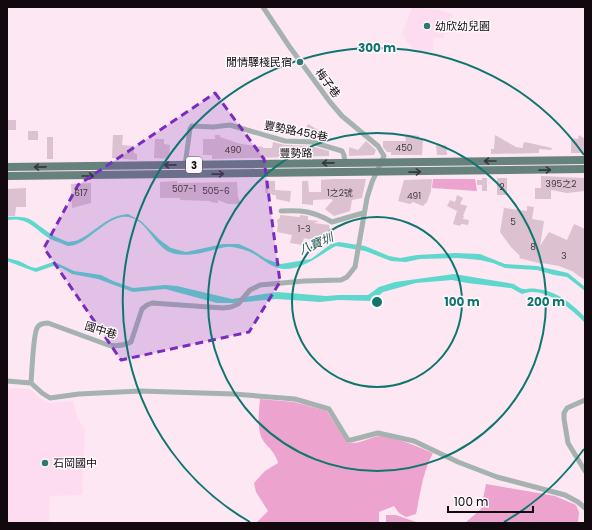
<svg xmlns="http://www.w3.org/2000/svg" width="592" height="530" font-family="Poppins,'Noto Sans TC',sans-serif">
<rect width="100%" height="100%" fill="#fce7f2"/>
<path fill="#fedcef" d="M412,7L439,10L453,14L443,38H434L433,51L422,53L414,49L407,42L402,33L408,19Z
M7,388L30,389L41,399L50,403L73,401L77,417L85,430L82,495L50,496L49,523H7Z"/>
<path fill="#eca3ce" d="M433,179H475L477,191L432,188Z
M260,399L294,402L327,411L347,442C358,446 369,437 380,436C391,435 421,448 433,453C422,474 421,491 416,514L406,517L399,513L394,506L379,512V523H256L268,511L256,492L254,483L265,471L278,463C276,454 270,449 264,442C256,430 259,413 260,399Z
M486,484L555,496L576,505L579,512L578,523H465L481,509Z
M386,515H396L416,522V523H386Z"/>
<path fill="#5fd7cc" d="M128,214L141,221L160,240L171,248L186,252L223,244H239L252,250L266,259L281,264L311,259L331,244L339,242L365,246L389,256L400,258L417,255L455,253L480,254L505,264L537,266L568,273L585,287V291L567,277L554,275L537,270L505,268L493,263L480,260L458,258L420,259L406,262L391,261L365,251L336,246C319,255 305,269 284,269C273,269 263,259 254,254C247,250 239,248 232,247C227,246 222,248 217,249C202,253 184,258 169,252C153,244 147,220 128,217C107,214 87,246 69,246C67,246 63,244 61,243C56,241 51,240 47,237C38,231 30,221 19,220C15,219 11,220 7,220V217C32,216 29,219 48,232C54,237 61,239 68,242C72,241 77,241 80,239C98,230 106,216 128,214Z
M7,258L19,261L31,267L36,268L53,262L57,263L74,271L101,275L113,281L133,288L165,285L177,286L232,299L277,292L326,296L339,295H368L379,287L395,282L454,274L514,284C526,293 525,287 537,289C557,291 572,304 585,317V323C573,310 550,291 531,292C528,292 525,293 522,294L511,288L467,283L452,280L416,283L383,292L372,301L338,300L320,302L277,299L233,303H217L165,289L133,292L98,279L72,274L62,268L53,266L36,272L7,261Z"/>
<path fill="#dcc2d0" d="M7,120H16V130H7Z
M308,124L320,131L315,139L311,138L303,133Z
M28,131H38V140H28Z
M113,135H123L122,145L134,146V153L137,154V160L112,158Z
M215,135H220V137L241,144L263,147V148H272L273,142L285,145L311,146L329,151V156L212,159V155H203V139H215Z
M412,135L419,136V138L423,140L422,155H391V152H387L383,147V141H406L405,136Z
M495,135L516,147L523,148V144L525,142L552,148L551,150L539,149V153L491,154V149H494Z
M579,135L585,139V153H571V138L578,139Z
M47,137H53V159H47Z
M155,139H164V144L170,145L169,159L154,158Z
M366,141L376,150L374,155L349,156V147L358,150Z
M436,145H446L447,155H437Z
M541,176L584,178L585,191L567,193L551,190V199H535V188H541Z
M482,178H487V191H482V185H477V180H482Z
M497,178H507V195H497Z
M333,179H366L362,198L352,200L350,211L334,216L325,209L333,200H331L332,199L313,200V205L302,204V181H308L309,192H321V180Z
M432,179L431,191L427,202L423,206L413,202L410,204L398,201L404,180Z
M177,181V183L237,182L238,197L241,204H228L218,200V203L210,202V201L180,200V198H160V182Z
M265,181H275V190L291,191L290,202L276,199V195H272V194L265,193Z
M91,183V203L72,208L71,184Z
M26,188V207H16L15,216H7V189Z
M457,195L463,198L460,204L467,206L463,216H464L463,219L469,220L468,225L461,224L460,226L453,224L457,211L447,206L450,200L455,202Z
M527,206L534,207L532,219L544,221L540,246L549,232L567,240L574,224L585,229V280L572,271L559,266L542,263V264L519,258L520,256L511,247L500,232L504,208L527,211Z
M280,215L300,217V215L308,216V220L319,221L314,223L329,225L330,230L327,234L326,240H322L321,242L304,238L302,245L290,243L292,235L277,232L278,224L277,220L280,218Z"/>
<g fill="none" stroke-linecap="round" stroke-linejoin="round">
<path stroke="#a5b2b0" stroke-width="5" d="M185,165L190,129L192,126L213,127L230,125L285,141L312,142L342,151L344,155L345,163
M281,211C302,210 313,211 332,222L363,213
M7,381L31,383L42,393L50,398L79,394L140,391L234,394L295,399L329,409L348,440H351L378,433L414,441L458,462L497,477L565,495L578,502L585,508
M31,383C32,372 33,336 37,328C39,324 43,323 48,323L108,345C117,347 123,346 131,342L142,309L147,305L152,303L223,308L231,307L238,304L250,290L260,285L304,281L341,280L347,277L355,267L367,198L372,182L384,156L378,146L342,116L330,102L289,46L263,7
M585,400L567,408L564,413V419L568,443L585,471"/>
<path stroke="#67817d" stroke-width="8" d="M7,167L585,160
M7,176L585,169"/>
</g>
<defs><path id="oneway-shaft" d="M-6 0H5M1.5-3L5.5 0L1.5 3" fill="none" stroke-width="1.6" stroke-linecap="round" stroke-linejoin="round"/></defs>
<g stroke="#33393a">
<use href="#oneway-shaft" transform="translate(490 161) rotate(180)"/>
<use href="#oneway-shaft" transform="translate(328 163) rotate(179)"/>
<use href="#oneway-shaft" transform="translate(170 165) rotate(179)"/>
<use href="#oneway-shaft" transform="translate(40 167) rotate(179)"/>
<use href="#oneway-shaft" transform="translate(545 170) rotate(-1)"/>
<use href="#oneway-shaft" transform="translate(415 172) rotate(-1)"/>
<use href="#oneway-shaft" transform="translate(218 174) rotate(-1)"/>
<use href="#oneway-shaft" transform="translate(88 176)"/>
</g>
<path fill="#7b2cbf" fill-opacity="0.2" stroke="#7b2cbf" stroke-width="3" stroke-dasharray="8 5" stroke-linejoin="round" d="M215,93L264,159L280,282L249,332L121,360L44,248L78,185Z"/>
<g fill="none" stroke="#0f766e" stroke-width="2">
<circle cx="377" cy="302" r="85"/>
<circle cx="377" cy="302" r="169"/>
<path d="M584 449A254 254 0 0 1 504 522M250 522A254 254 0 1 1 584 155"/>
</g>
<g fill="#2f7770" stroke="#fef9fc" stroke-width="1.5">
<circle cx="427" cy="26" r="4"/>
<circle cx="300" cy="62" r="4"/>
<circle cx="45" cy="463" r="4"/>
</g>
<g text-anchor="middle" stroke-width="3" stroke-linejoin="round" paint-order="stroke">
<g font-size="9" fill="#44373e">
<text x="404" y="151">450</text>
<text x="233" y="153">490</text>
<text x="561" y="187">395之2</text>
<text x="502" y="190">2</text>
<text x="184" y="192">507-1</text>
<text x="216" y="194">505-6</text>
<text x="81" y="196">617</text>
<text x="340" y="196">1之2號</text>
<text x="414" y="199">491</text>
<text x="513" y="225">5</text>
<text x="304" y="232">1-3</text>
<text x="533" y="250">8</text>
<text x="564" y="259">3</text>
</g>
<rect fill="#fef9fc" stroke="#585155" stroke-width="1" x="186" y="157" width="16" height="16" rx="3"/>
<g font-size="10" font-weight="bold" fill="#11090e">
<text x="194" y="169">3</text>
</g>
<g font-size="11" fill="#11090e" stroke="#fef9fc" text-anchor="start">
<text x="435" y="30">幼欣幼兒園</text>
<text x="292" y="66" text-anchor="end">閒情驛棧民宿</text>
<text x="53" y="467">石岡國中</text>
</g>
<g font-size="11" fill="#11090e" stroke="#fef9fc">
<text transform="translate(328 83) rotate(53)" y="4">梅子巷</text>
<text transform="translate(296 131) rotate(11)" y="4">豐勢路458巷</text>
<text transform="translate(296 153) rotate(-1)" y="4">豐勢路</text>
<text transform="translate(101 330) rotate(17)" y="4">國中巷</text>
</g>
<g font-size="12" font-style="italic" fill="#295c57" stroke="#fef9fc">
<text transform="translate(316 244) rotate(-23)" y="4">八寶圳</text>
</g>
</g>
<circle cx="377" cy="302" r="6" fill="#0f766e" stroke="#fef9fc" stroke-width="2"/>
<g font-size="12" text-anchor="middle" font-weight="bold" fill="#0f766e" stroke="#fef9fc" stroke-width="3" stroke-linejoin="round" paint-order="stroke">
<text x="377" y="52">300 m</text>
<text x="462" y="306">100 m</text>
<text x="546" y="306">200 m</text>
</g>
<rect width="592" height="530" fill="none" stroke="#11090e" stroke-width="16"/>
<path d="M448 506v6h85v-6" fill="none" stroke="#11090e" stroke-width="2"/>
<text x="454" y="506" font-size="12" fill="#11090e" stroke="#fef9fc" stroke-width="3" paint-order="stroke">100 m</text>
</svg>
